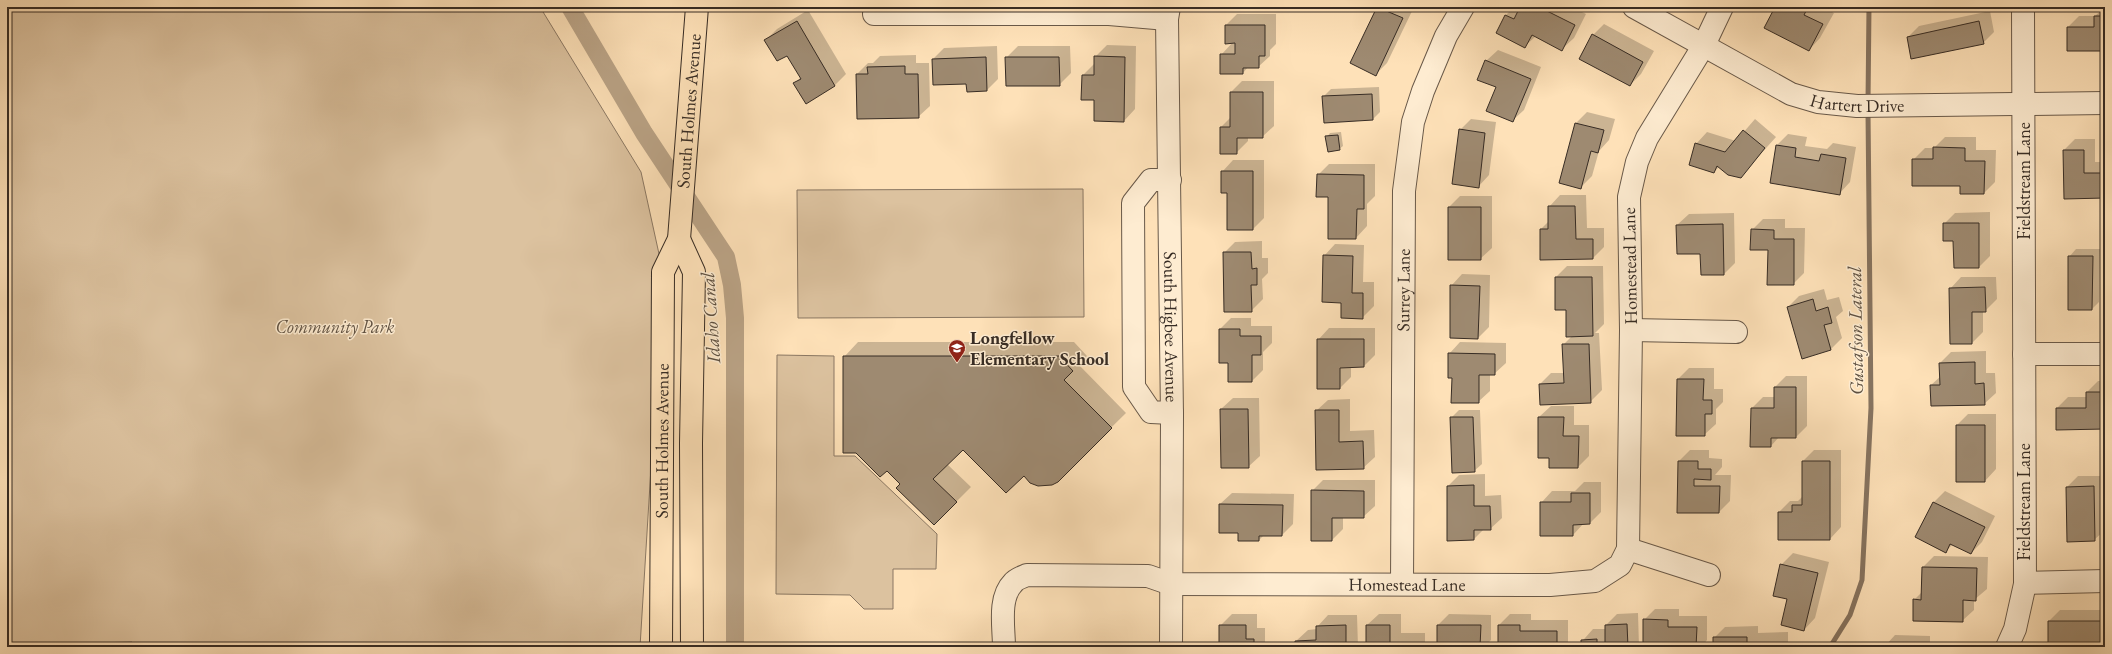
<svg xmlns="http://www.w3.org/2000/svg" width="2112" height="654" font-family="'EB Garamond',serif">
<rect width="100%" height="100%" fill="#fee1b8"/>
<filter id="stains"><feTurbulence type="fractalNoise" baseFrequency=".005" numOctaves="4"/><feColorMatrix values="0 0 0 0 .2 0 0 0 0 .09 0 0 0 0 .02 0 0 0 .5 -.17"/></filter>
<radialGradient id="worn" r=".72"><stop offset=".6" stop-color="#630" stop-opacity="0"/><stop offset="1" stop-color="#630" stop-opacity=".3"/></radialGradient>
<path fill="#dcc29f" stroke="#8a7762" d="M7,7H540L641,172L663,272L640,647H7Z
M1083,189L1084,317L798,318L797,190Z
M777,355L834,356V456H855L937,534L936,569H893V609H864L850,595L776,594Z"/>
<path fill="#0003" d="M1378,7H1414L1387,63L1376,74L1351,62Z
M1514,7H1572L1586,14L1574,38L1562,49L1536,36L1524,47L1497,33L1506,15Z
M1776,7H1822L1834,13L1820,38L1809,50Z
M2105,7V59L2103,50L2068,27L2079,16H2095Z
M808,10L846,74L835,85L806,103L795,83L801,77L787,55L766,40L777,29Z
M1990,11L1994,32L1983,43L1908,37L1919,26Z
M1237,14H1276V44L1270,50V56L1258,67H1248L1243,73H1221V55L1233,42L1226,25Z
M1604,24L1654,51L1641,74L1630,85L1593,35Z
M1107,45L1136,46L1135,109L1124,121L1083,75L1094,64L1095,57Z
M997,46L998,79L987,90L967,83L933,59L944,48Z
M1018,46H1070L1071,73L1059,85L1006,58Z
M1498,50L1541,67L1524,110L1512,121L1486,61Z
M916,55V63H929L930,106L918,117L857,74L868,63H873L880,56Z
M1242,81H1274V126L1262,137H1248V141L1236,153L1221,127L1231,117V92Z
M1379,87L1380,112L1373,119L1323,97L1331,89Z
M1587,112L1615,119L1609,140L1599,151L1592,176L1580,188L1560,182L1576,123Z
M1471,119L1496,122L1489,175L1478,187L1460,130Z
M1755,119L1776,137L1740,177L1719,167L1714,172L1696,144L1707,132L1736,141Z
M1341,132L1343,146L1339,149L1327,137L1330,133Z
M1788,134L1807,137L1805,146L1827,149L1833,143L1856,147L1850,182L1839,194L1777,145Z
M1945,137H1976V150H1996L1995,182L1984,193L1961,185L1913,160L1925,148H1934Z
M2075,139H2095V162H2105V197L2064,150Z
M1233,160H1264V218L1253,229H1228L1227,192L1222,172Z
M1329,164H1375V196L1367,204V226L1356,238L1318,175Z
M1560,195H1586L1587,228H1604V247L1593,258L1541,229L1549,221V207Z
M1460,196H1492V248L1480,259H1449V207Z
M1990,212V256L1979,267H1955L1954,240L1944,224L1955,213Z
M1734,213L1735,263L1724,274L1677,225L1689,214Z
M1763,219H1785V228H1805L1804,273L1793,284L1769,249L1752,230Z
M1262,241V258H1268V273L1262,279L1263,299L1251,311L1224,253L1235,242Z
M1335,244L1364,245L1363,282H1374V306L1362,318L1342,302L1324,256Z
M2076,249H2100L2099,302L2092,309L2069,257Z
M1567,266H1603L1604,324L1595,333H1599L1602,390L1590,402L1540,384L1551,373H1564L1563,345L1572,336L1567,309L1556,277Z
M1462,274L1490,275L1489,327L1478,338L1451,286Z
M1961,277H1996L1997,299L1985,311H1983V332L1972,343L1950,289Z
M1824,289L1827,300L1839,297L1843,311L1836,317L1842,338L1831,349L1788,307L1799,296Z
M1231,318H1251V326H1272V343L1263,352V370L1252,381L1229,362L1220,329Z
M1329,328H1375V355L1364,366L1351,367V377L1340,388L1318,340Z
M858,342H1074L1087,356L1078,364L1126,413L1057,481L1024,475L963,448L947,464L971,487L934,524L901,484L844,357Z
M1460,342L1506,343V363L1494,374H1490V391L1478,402L1453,377L1449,354Z
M1986,351V373H1995L1996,393L1984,404L1931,385L1941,376L1940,363L1951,352Z
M1689,368H1714V389H1723V402L1716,409V424L1704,435H1677L1678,379Z
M1786,376H1807V426L1795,438L1779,437L1771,446H1751L1752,408L1763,397H1775V387Z
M2098,381H2105V428L2057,408L2068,397H2087V392Z
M1233,398H1259L1260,456L1248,467L1221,409Z
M1350,399V431L1374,430L1375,457L1363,468L1317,469L1316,411L1328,400Z
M1551,406H1574V425H1589V456L1578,467L1550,457L1539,417Z
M1459,410H1480L1482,464L1474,471L1451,418Z
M1968,414H1996V469L1985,481H1957V425Z
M1690,450H1709V458L1722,459V467L1715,475H1731L1730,501L1719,512H1678L1679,461Z
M1814,450H1841V527L1830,539L1779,512L1790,501H1798L1803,496V461Z
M1485,474V496L1501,495L1502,518L1490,529H1484L1474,539L1448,540V486L1459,475Z
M2078,476H2105V530L2094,540L2067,487Z
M1323,480H1375V506L1363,517H1343V529L1332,540L1312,491Z
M1584,482H1601V512L1590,523H1584L1573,535L1541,503L1552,491H1575Z
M1945,491L1995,516L1982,542L1971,553L1953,544L1946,551L1916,537L1934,502Z
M1232,493L1294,494L1293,524L1282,535H1264L1259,540L1239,532L1220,504Z
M1793,553L1829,562L1815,618L1804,630L1788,598L1781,565Z
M1934,556L1988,557L1987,589L1974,600V610L1962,621L1914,600L1922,592L1923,567Z
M1655,609H1679V616H1707V640L1701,647H1644V620Z
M2060,610H2105V647H2049V621Z
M1638,613L1639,647H1577L1593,629H1606V625L1617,614Z
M1232,614H1257V628H1265V643L1261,647H1220V626Z
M1379,614H1401V633H1425V647H1367V625Z
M1449,614L1491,615V640L1484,647H1438V625Z
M1510,614H1531V620H1568V646L1499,647V625Z
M1328,615H1357L1358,647H1296V641L1308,630L1317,629V627Z
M1758,626V633L1788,632V647H1714V638L1725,627Z
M1895,635L1930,636V646L1884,647Z
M132,641V647H108L114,642Z"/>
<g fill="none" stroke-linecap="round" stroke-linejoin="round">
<path stroke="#86735f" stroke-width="5" d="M1868,102L1869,7
M1830,647L1850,615L1862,580L1871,408L1868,112"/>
<path stroke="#baa386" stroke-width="18" d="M570,7L644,133L726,257L732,285L735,318V647"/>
</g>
<path fill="#9e8a71" stroke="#372c24" d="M1377,7L1403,18L1376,76L1350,63Z
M1520,7H1539L1575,25L1562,51L1532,35L1525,48L1496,33L1505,15L1514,19Z
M1775,7H1808L1804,15L1823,24L1809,51L1764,28Z
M2094,16H2105V60H2103L2102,51H2067V27H2094Z
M797,21L835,86L806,104L793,83L801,79L787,56L777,61L764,40Z
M1979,21L1984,44L1911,59L1907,37Z
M1225,25H1265V56H1259V68H1243V74H1220V54H1235V43L1225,44Z
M1592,34L1643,62L1630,86L1579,59Z
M1094,56L1125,57L1124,122L1094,121V100H1081L1082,75H1094Z
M986,57L987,91L967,92L966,84L933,85L932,59Z
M1005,57H1059L1060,86H1006Z
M1485,60L1531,79L1513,122L1486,111L1496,87L1477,80Z
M905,66V74H918L919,118L857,119L856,74H868L867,67Z
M1230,92H1263V138H1237V154H1220V127H1230Z
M1372,94L1373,120L1324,123L1322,96Z
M1575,123L1604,130L1598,153L1591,151L1581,189L1559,183Z
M1459,129L1485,133L1479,188L1452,184Z
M1743,130L1765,148L1741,178L1728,175L1717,166L1714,173L1689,165L1695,143L1725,152Z
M1338,135L1340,150L1328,152L1325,136Z
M1776,145L1796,148L1795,157L1819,161L1821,154L1846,158L1840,195L1770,183Z
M1933,147L1965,148V161H1985L1984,194H1960V186H1912V159H1933Z
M2063,150H2084V173H2105V198L2064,199Z
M1221,171H1253V230H1227V193H1221Z
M1317,174L1364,175V209H1357L1356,239H1328V197H1316Z
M1548,206H1575L1576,239H1593V259L1540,260V229H1548Z
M1448,207H1481V260H1448Z
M1943,223H1979V268H1954L1953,241H1943Z
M1723,224L1724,275H1701L1700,254H1677L1676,225Z
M1751,229L1774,230V239H1794V285H1767L1768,250H1750Z
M1223,252H1251L1252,269L1257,268V285H1251L1252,312H1224Z
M1323,255L1353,256L1352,293H1363V319L1341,318V303L1322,302Z
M2068,256H2093L2092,310H2068Z
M1555,277H1592L1593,336L1566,337V310H1555Z
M1450,285L1480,286L1478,339L1450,338Z
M1985,287L1986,312H1972V344H1950L1949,288Z
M1813,299L1816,311L1828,307L1832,323L1824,325L1831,350L1802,359L1787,307Z
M1219,329H1240V336H1261V355H1252V382H1228V363H1219Z
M1317,339H1364V367L1340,368V389H1317Z
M1562,344H1589L1591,403L1540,405L1539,384L1564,383Z
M1448,353L1495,354V375H1479V403H1451L1452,378H1448Z
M843,356H1059L1073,371L1064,380L1112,428L1058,482L1052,485L1038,486L1030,483L1024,476L1006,493L963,450L933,479L957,502L934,525L896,488L900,484L887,471L880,477L856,453H843Z
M1975,362V384L1984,383L1985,405L1931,406L1930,385H1940L1939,363Z
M1677,379H1704L1703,400H1712V414H1705V436H1676Z
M1774,387H1796V438H1771V447H1750L1751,408H1774Z
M2086,392H2105V429L2056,430V408H2086Z
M1220,409H1248L1249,468H1221Z
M1315,410H1339V442L1363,441L1364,469L1316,470Z
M1450,417H1473L1475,472L1452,473Z
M1538,417H1564L1563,436H1579L1578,468H1549V458H1538Z
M1956,425H1985V482H1956Z
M1678,461H1698V469H1711V480L1694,479V486H1720L1719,513H1677Z
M1802,461H1830V540H1778V512H1792V505H1802Z
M1474,485V506H1490L1491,530H1474V540L1447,541V486Z
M2094,486L2095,541L2067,542L2066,487Z
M1311,490L1364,491V518H1332V541H1311Z
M1571,493H1590V524L1573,525V536H1540V502H1571Z
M1933,502L1985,527L1971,554L1950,544L1946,553L1915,537Z
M1219,504L1283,505L1282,536H1259V541H1238V533H1219Z
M1780,564L1818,573L1804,631L1781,625L1787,599L1773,596Z
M1922,567L1977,568L1976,601L1963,600V622L1913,621V599L1921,600Z
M1643,619L1668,620V627H1697L1696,647H1643Z
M2048,621H2105V647H2048Z
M1627,624L1628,647H1605V625Z
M1219,625H1246V639H1254V647H1219Z
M1346,625V647H1295V641L1316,640V626Z
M1366,625H1390V644H1414V647H1366Z
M1437,625H1481L1480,647H1437Z
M1498,625H1520V631H1557V647H1498Z
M1713,637H1747V643H1777V647H1713Z
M1597,639V647H1581V640Z"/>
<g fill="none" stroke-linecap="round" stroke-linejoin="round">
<g stroke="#695949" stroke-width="24">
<g id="minor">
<path id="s1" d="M1169,7L1167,19L1172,416L1171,647"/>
<path id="s2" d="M1634,7L1791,94L1818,102L1857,106L2105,103"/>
<path d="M874,14H1109L1167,19"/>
<path d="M1170,180H1151L1133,203L1134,387L1151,412L1172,413"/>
<path d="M1631,330L1736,332"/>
<path d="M2024,354H2105"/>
<path d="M1628,549L1709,575"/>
<path d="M2025,583L2105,581"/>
<path id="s3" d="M1402,584L1404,191L1413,122L1423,91L1446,36L1463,7"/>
<path id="s4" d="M1004,647C1004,628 998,598 1013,583C1016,579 1022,577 1027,575L1148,576L1171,584L1550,585L1595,581L1620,565L1628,549L1631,330L1629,197L1637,162L1647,138L1704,45L1722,7"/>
<path d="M2007,647L2015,629L2025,584L2023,7"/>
</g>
</g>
<g stroke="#372c24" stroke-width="24">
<g id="major">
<path d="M679,239L694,272L691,443L692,647"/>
<path id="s5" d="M661,647L663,272L679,239L697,7"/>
</g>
</g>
<use href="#minor" stroke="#feecd1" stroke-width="22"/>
<use href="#major" stroke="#fee1b8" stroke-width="22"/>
</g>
<defs>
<g id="school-pin" transform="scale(0.9)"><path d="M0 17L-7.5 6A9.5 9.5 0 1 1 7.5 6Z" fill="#8f2418" stroke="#feecd1"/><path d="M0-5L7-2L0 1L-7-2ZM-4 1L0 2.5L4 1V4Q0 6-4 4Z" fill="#fff"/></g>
</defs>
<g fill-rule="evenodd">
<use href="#school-pin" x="957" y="348"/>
</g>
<g text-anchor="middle" stroke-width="3" stroke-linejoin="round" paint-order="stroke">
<g font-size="18" fill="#372c24" stroke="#feecd1">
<text dy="6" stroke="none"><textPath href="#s2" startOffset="247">Hartert Drive</textPath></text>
<text dy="6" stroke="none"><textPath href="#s5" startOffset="540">South Holmes Avenue</textPath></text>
<text transform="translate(2024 181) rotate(-90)" y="6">Fieldstream Lane</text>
<text transform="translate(1630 266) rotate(-91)" y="6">Homestead Lane</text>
<text dy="6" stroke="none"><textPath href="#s3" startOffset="294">Surrey Lane</textPath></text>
<text dy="6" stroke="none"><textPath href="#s1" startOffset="320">South Higbee Avenue</textPath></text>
<text dy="6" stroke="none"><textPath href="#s5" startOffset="206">South Holmes Avenue</textPath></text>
<text transform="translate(2024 502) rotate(-90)" y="6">Fieldstream Lane</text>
<text dy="6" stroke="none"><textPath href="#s4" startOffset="464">Homestead Lane</textPath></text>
</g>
<g font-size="18" font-style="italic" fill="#605243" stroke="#feecd1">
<text x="335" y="333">Community Park</text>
</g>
<g font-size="18" font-weight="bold" fill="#372c24" stroke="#feecd1" text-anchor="start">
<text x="970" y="344">Longfellow<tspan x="970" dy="21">Elementary School</tspan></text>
</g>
<g font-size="19" font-style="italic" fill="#5e5041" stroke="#feecd1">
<text transform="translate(710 318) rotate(-94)" y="7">Idaho Canal</text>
<text transform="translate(1855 331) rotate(-91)" y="7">Gustafson Lateral</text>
</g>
</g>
<rect width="2112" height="654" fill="none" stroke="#fee1b8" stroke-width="24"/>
<rect x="8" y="8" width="2096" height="638" fill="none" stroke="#372c24" stroke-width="2"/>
<rect x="12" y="12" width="2088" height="630" fill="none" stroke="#372c24"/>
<rect width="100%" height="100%" filter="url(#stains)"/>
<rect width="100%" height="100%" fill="url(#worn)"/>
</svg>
